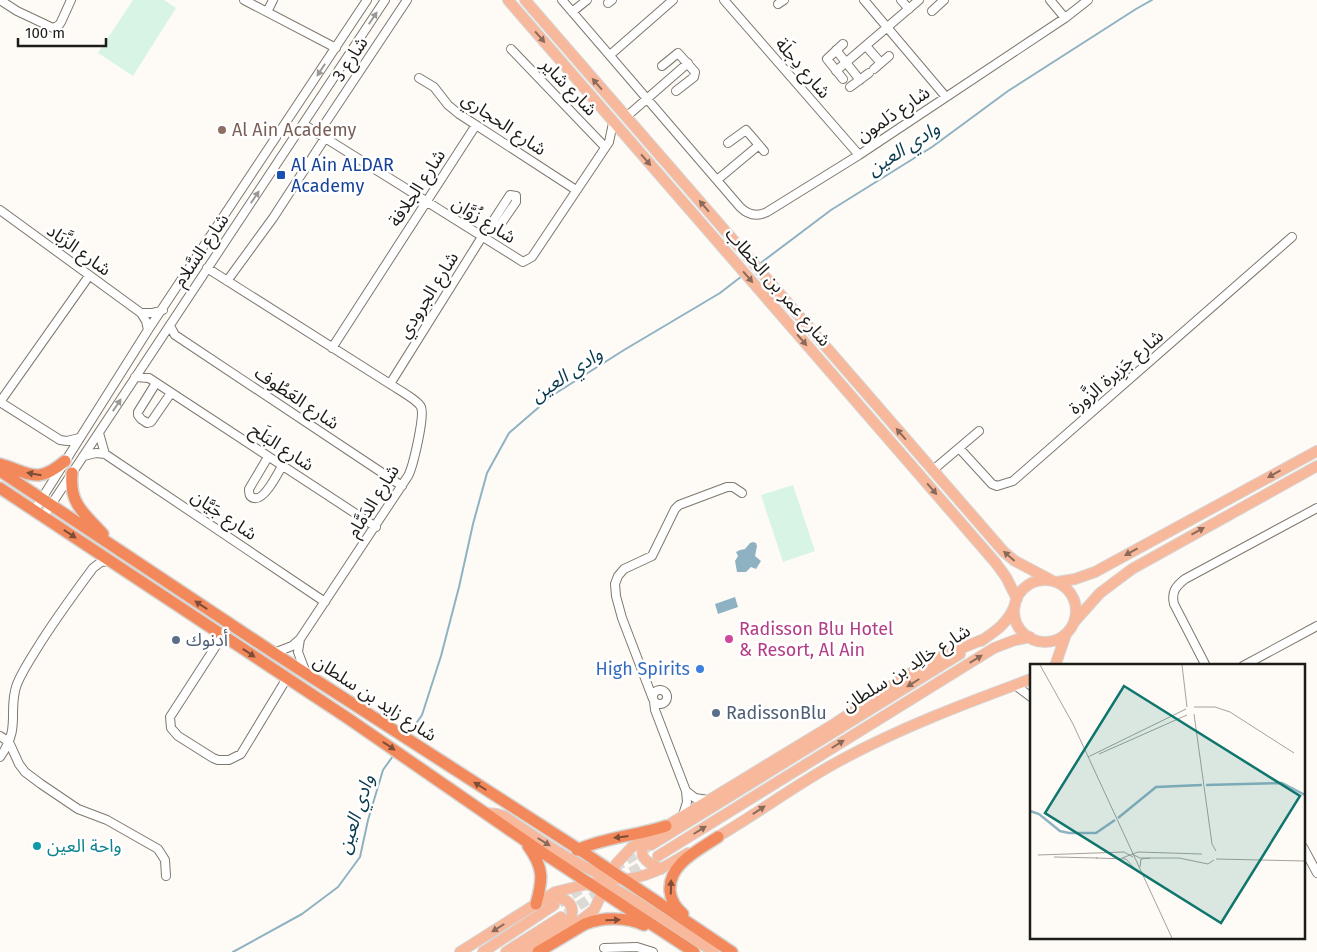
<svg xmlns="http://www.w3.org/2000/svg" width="1317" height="952" font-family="'Fira Sans','Noto Sans Arabic',sans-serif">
<rect width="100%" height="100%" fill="#fefbf6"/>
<path fill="#d7f4e4" d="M133,0H164L176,8L133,76L98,53Z
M793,485L815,551L783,562L761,495Z"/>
<path fill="#8fb2c3" d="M753,542L756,543L757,546L755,556L761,561L756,569L751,567L746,572H737L735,561L738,556L736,552L740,550L745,549L750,543Z
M735,597L738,607L718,614L715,604Z"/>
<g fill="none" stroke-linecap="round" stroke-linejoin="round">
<path stroke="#8fb2c3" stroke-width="2" d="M758,265L831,210L932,147L1008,91L1136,9L1152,0
M408,735L422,715L441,656L459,587L473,524L487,473L509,433L553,395L624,350L720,293L742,276
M233,952L302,914L338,887L360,857L368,820L383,770L393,756"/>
<path stroke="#dcdad5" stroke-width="10" stroke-dasharray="10 5" stroke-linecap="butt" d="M614,868L648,847
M618,880L655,858
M559,903L587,885
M566,914L606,888"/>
<g stroke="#7e786e" stroke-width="10">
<path id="minor" d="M0,0L17,11L53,28L59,25L61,22L71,0
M244,0L336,48
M562,0L740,207C748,215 757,217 767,212L859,155L1065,18L1088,0
M724,0L859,155
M864,0L946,97
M901,0L909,9
M1050,0L1065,18
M608,3L612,0
M778,4L784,0
M932,11L944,0
M267,12L273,0
M572,12L587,0
M866,46L881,63
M511,49L605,147
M836,50L860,80
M610,55L673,0
M662,66L678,53L695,72L694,77L676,91
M874,69L889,56
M836,71L919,0
M419,78L434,87L448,105L459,114L576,190
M843,79L827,59L843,44
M850,87L869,73
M626,117L688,63
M303,124L523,262L532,257L609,142L613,123
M318,134L407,0
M728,143L746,130L764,151
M717,180L759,145
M510,195L516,196V202L500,225L494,226L493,221Z
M0,210L141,313L146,321L148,330
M207,268L390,384C397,389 418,400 421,407C425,416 413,467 408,476L300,639L292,646L274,653
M227,281L273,218L325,138
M141,313H152L163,310
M170,326L175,335L402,486
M332,348L476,125
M135,377L149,378L376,527
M156,383L138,412V415L141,419L147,423L151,422L171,393
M390,384L480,240L494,226
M0,402L89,276
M0,402L60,440L67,441L79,438
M99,433L105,454
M959,448L992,484L997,486L1013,481L1292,237
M84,456L96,453L105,454L325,602
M268,457L249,489C249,493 249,497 254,498C264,501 278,473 282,466
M933,470L979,431
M34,511L148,330L367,0
M43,517L385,0
M223,635L170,717L171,728L178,736L213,758L218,760H229L241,754L287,678
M300,639L298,652L306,673
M1206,666L1174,604C1171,592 1176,586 1185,579L1317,508
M1243,666L1317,626
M1015,685L1031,697
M653 697a7 7 0 1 1 14 0a7 7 0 1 1-14 0Z
M653,699L622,618L616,596L615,584L618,576L624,569L652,556L675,509L679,505L727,487H733L742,493
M654,701L655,710L686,791L687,802L683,815
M0,736L9,742L19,764L25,772L41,784L78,809L107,820L158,849L165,860L166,876
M0,757C22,727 7,711 17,684C22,672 29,661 36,650C53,622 73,595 93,568L101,562L111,561
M686,791L695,798L708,800
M1303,847L1317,873
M604,948L637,947L653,952"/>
</g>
<g stroke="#d6d6d5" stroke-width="12">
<path id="major" d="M508,0L995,562L1006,577L1017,599
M525,0L1004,552L1015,561L1051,580
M1014 611a31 31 0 1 1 62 0a31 31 0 1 1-62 0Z
M1057,582L1075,579L1095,572L1317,451
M1075,621L1100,593L1132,569L1317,466
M981,641C996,631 1008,623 1015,605
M1055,666L1066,634
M486,813L497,814L504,816C530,833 592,879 621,879C646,879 667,866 688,853
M646,838C637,857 644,861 661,869
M712,840C756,815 796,784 841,760C902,727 966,703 1031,679
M651,845L960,654
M658,856L994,648L1015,640L1030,637
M575,925L594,910L616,864L632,847L834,724L911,673L945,655L984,639
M460,952L555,892L596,882L606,884L634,900L714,952
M483,952L554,905
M506,952L561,917
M522,952L563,927L571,918C576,901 562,896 548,898"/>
</g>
<g stroke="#d6d6d5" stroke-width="14">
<path id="highway" d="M0,464C31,473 36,485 65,461
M0,471L274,653L586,854L732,952
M72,473C69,504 84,513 103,534
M0,488L349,719L543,853L694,952
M528,846C544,868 543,879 536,904
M577,850C606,837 636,836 666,826
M683,914C676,908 671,901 670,891C668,864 699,850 718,837
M538,952L585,924C604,917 626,917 644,925"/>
</g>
<use href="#minor" stroke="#fff" stroke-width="8"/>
<use href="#major" stroke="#f8b89c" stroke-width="10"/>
<use href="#highway" stroke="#f3885a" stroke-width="11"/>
</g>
<defs><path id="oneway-solid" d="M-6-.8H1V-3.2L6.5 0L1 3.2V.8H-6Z" transform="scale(1.25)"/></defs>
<g fill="#9a9997">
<use href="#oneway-solid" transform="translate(373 18) rotate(-56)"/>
<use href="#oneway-solid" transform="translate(321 70) rotate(123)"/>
<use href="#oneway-solid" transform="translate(255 197) rotate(-56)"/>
<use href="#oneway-solid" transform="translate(117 405) rotate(-56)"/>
</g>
<g fill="#8b6a5a">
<use href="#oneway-solid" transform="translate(540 37) rotate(49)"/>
<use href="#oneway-solid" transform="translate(597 84) rotate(-131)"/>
<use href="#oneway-solid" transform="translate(646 160) rotate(49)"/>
<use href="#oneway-solid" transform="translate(704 206) rotate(-131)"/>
<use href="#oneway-solid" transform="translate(748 277) rotate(49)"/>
<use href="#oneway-solid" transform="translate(802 340) rotate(49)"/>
<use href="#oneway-solid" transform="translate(901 434) rotate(-131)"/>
<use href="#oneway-solid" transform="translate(1274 474) rotate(151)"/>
<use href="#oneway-solid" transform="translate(932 489) rotate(49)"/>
<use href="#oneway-solid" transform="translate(1198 531) rotate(-29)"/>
<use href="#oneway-solid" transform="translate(1131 552) rotate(151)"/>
<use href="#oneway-solid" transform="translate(1009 556) rotate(-139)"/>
<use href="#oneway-solid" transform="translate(976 659) rotate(-31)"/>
<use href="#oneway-solid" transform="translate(913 683) rotate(148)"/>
<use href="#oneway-solid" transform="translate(838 744) rotate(-32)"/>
<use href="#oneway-solid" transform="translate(759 810) rotate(-33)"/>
<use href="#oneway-solid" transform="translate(700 830) rotate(-32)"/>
<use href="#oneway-solid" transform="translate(544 842) rotate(32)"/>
<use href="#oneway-solid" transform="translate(498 928) rotate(148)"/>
</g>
<g fill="#7e4d36">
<use href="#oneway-solid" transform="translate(34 474) rotate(-170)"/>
<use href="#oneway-solid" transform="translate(70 534) rotate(33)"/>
<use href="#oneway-solid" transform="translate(201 605) rotate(-147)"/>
<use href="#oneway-solid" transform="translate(249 653) rotate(34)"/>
<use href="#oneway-solid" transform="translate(389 746) rotate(34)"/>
<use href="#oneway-solid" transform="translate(480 786) rotate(-148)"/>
<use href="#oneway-solid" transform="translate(621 837) rotate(173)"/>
<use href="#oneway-solid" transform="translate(671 887) rotate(-88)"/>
<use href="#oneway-solid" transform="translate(613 920) rotate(-2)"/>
</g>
<circle fill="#8d6e63" stroke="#fff" stroke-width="2" cx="222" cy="130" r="5"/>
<rect fill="#1a4fb4" stroke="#fff" stroke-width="2" x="276" y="170" width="10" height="10" rx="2.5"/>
<circle fill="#d1479c" stroke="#fff" stroke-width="2" cx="729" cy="639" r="5"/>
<g fill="#5c6f8a" stroke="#fff" stroke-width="2">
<circle cx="176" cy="640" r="5"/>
<circle cx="716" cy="713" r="5"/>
</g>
<circle fill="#3f7fe0" stroke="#fff" stroke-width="2" cx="700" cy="669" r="5"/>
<circle fill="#0f9aa8" stroke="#fff" stroke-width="2" cx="37" cy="846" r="5"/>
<g text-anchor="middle" stroke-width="5" stroke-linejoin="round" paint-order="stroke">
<g font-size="18" fill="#1e1c18" stroke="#fff">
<text transform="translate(350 59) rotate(-57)" y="6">شارع 3</text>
<text transform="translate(803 68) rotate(49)" y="6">شارع دِجلَة</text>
<text transform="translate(569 87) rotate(46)" y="6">شارع شاير</text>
<text transform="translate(893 114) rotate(-34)" y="6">شارع دَلمون</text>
<text transform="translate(504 124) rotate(34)" y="6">شارع الحجاري</text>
<text transform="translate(417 188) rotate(-57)" y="6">شارع الجلافة</text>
<text transform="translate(484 220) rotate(32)" y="6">شارع زُوَّان</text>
<text transform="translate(79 250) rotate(36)" y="6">شارع الزَّبَاد</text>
<text transform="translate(201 250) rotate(-56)" y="6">شارع السَّلام</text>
<text transform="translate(778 287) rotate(49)" y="6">شارع عمر بن الخطاب</text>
<text transform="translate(428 295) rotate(-58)" y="6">شارع الجرودي</text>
<text transform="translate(1116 372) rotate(-41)" y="6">شارع جَزِيرة الزَّورة</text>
<text transform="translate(297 398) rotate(34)" y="6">شارع العَطُوف</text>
<text transform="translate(282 447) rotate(33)" y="6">شارع البَلَح</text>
<text transform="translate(373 501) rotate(-58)" y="6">شارع الدَمَّام</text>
<text transform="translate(224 515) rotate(34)" y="6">شارع جَيَّان</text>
<text transform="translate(906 668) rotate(-32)" y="6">شارع خالِد بن سلطان</text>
<text transform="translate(375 698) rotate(33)" y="6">شارع زايد بن سلطان</text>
</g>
<g font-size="18" fill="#785e54" stroke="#fff" text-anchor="start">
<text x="232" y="136">Al Ain Academy</text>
</g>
<g font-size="18" fill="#164399" stroke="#fff" text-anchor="start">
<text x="291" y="171">Al Ain ALDAR<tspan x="291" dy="21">Academy</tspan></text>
</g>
<g font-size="18" fill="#b23c85" stroke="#fff" text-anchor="start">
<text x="739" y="635">Radisson Blu Hotel<tspan x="739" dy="21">&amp; Resort, Al Ain</tspan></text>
</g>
<g font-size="18" fill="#4e5e75" stroke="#fff" text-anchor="start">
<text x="186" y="646">أدنوك</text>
<text x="726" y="719">RadissonBlu</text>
</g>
<g font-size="18" fill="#366cbe" stroke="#fff" text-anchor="end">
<text x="690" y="675">High Spirits</text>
</g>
<g font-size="18" fill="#0d838f" stroke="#fff" text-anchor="start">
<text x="47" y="852">واحة العين</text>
</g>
<g font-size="19" font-style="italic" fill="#07394c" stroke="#fff">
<text transform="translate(903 148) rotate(-33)" y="7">وادي العين</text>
<text transform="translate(566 374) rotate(-34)" y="7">وادي العين</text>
<text transform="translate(355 814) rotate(-72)" y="7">وادي العين</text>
</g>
</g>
<g transform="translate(1030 664)">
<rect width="275" height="275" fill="#fefbf6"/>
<path fill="none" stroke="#8fb2c3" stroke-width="2.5" d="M176,121L252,119L275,131M0,147L9,150L30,167L39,169H66L85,156M88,154L126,123L172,121"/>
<path fill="none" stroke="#a4a29d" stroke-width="1" d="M10,1L43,60L142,274M152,1L157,43M164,43H185L200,48L264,89M164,50L182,180L186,187M69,90L157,51M58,93L156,45M102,190L110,194H149L178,200L184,196M8,191L94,188L103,193M24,193L68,194M66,194L96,195L106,206M92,194L108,188L172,190M186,195L275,197M110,203L111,195L120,194"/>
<path fill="#0f766e" fill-opacity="0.15" stroke="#0f766e" stroke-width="2.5" d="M94,22L270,132L191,259L15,149Z"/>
<rect width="275" height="275" fill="none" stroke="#1e1c18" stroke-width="2.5"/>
</g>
<path d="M18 38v8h88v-8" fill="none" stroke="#1e1c18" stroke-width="2.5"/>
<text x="25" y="38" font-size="15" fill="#1e1c18" stroke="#ffffff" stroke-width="4" paint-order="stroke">100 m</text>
</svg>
